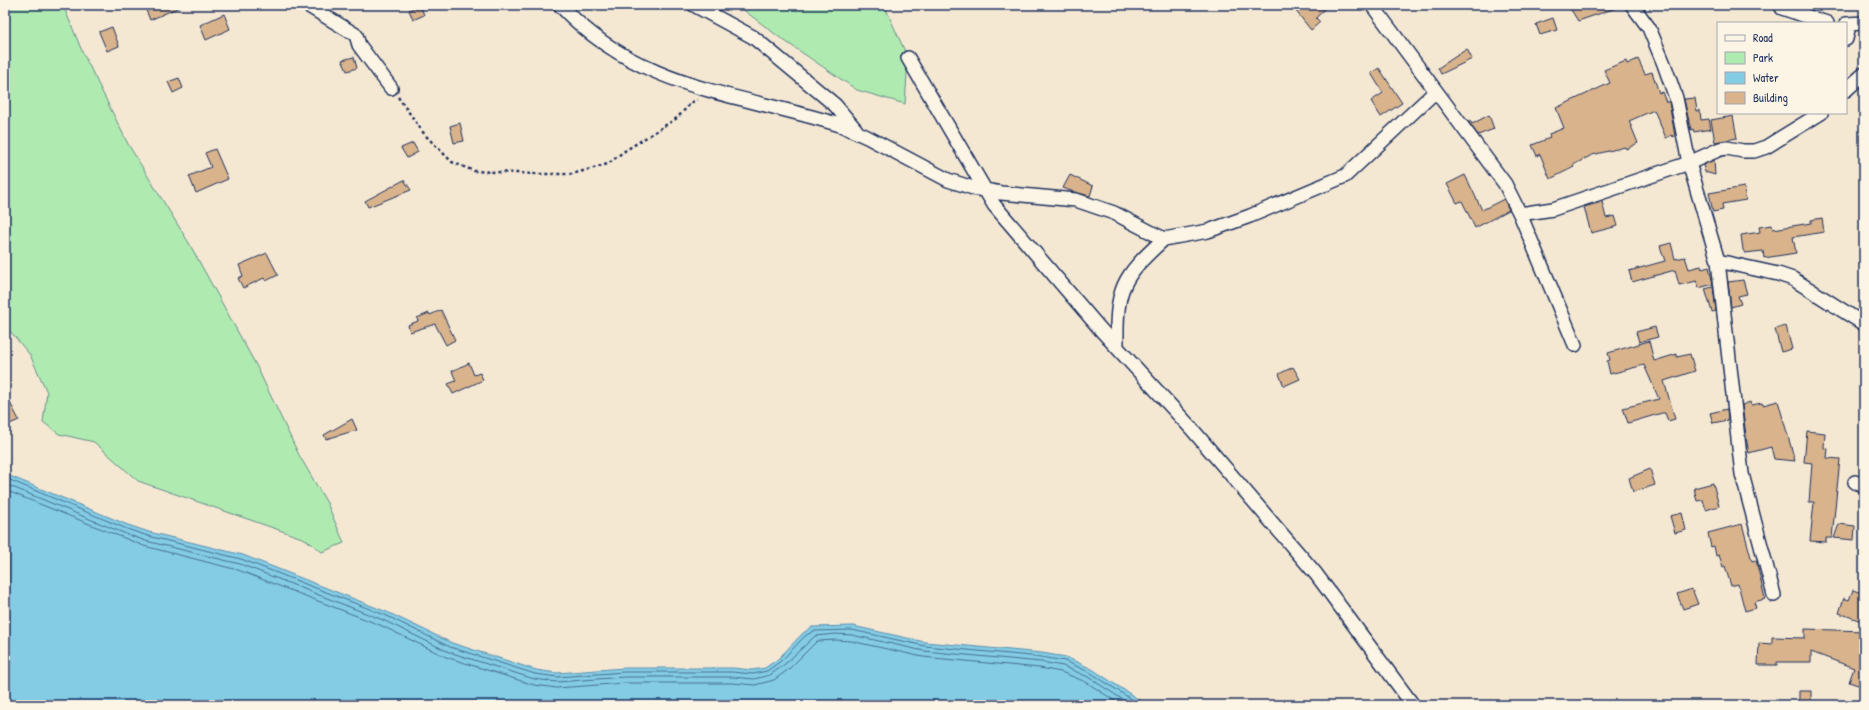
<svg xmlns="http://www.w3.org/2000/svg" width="1869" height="710" font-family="'Patrick Hand',sans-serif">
<rect width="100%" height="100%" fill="#f5e8d3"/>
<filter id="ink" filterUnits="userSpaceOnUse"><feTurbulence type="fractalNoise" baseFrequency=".025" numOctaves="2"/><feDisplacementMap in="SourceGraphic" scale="8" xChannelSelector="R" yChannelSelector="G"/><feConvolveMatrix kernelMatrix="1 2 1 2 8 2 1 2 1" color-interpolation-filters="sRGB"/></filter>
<g filter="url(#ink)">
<path fill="#afebb1" stroke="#658d88" d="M5,5H63L82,51L128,144L189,243L256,365L299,455L327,503L344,543L322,552L305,539L138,481L94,442L59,434L43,422L47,392L30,355L5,325Z
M737,5H884L908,58L905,104L857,90L779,37Z"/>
<path fill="#84cce4" stroke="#5a8dae" d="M5,474L128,525L149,532L243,555L387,612L452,643L536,670L557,673L624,668H733L752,670L765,668L779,658L803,633L812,627L853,626L925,642L1042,653L1066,657L1092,669L1147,705H5Z"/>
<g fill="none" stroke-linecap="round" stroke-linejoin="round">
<path stroke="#456e94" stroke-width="1" d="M5,478L127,529L148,536L241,559L385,615L450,647L535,674L557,677L624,672H732L753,674L767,671L782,660L805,636L814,631L852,630L925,646L1041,657L1065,661L1091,673L1140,705
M5,484L126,534L146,541L240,564L383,620L449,652L534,679L557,682L624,677H732L754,679L770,675L785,664L815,636L836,634L852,635L924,651L1041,662L1063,666L1088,677L1131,705
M5,490L144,546L238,570L380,625L446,657L534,685L557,688L625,683H732L755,685L774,680L789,669L817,641L836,640L851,641L923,657L1040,668L1061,672L1086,682L1121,705"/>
</g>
<path fill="#d9b38b" stroke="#1b2f5e" d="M144,5H184L150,20Z
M420,5L424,15L413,20L409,10Z
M1301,5H1328L1316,18L1320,22L1311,30L1295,10Z
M1568,5H1619V7L1578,21Z
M224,14L230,29L206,40L200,25Z
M1553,18L1557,30L1540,35L1536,24Z
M112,27L119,46L107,51L99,32Z
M1467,49L1472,59L1441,74L1438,68Z
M354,57L357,68L347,71L342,60Z
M1638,59L1645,74L1652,72L1659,93L1662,92L1666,102H1669L1675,136L1673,137L1672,135L1666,138L1654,110L1629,121L1638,143L1626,149L1625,147L1592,155L1573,165L1574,167L1550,179L1540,154L1537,156L1532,145L1550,138L1549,134L1564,128L1556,108L1610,83L1604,70L1626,61L1627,64Z
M1379,68L1402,103L1381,117L1371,101L1383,93L1371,73Z
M179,78L183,88L173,93L168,82Z
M1695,98L1697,111L1700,110L1701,120L1709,119L1711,129L1694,132L1693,129L1691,130L1684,99Z
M1489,115L1494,129L1478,135L1468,121L1470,120L1472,124Z
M1733,116L1737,138L1715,142L1711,120Z
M460,123L464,141L454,143L450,126Z
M413,143L418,152L407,158L401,148Z
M215,149L228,179L196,193L189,176L211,167L205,153Z
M1714,160L1715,175L1705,172L1703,165Z
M1070,175L1093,186L1090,196L1071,191L1063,188Z
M1465,175L1482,210L1504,199L1509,210L1475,228L1462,201L1457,203L1447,184Z
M404,180L411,190L368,207L365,201Z
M1744,187L1746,200L1722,204L1723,210L1713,212L1709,193Z
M1602,202L1606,218L1615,216L1618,226L1591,233L1584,207Z
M1822,218L1824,232L1793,237L1796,253L1764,258L1763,251L1745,253L1743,250L1741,235L1760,232L1759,227L1772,225L1773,229L1811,223V220Z
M1671,243L1675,259L1685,257L1689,269L1701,266L1702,269L1709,267L1713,284L1699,288L1697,281L1679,285L1675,270L1632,282L1629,271L1665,261L1660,246Z
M267,253L278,275L266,281L264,278L243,288L238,278L243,276L239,265Z
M1743,280L1747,294L1738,296L1741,304L1731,307L1728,282Z
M1713,287L1716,311L1712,312L1705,289Z
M441,310L455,340L446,345L435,324L410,332L408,325L418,321L417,318L429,313L430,315Z
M1786,326L1792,349L1781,352L1775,329Z
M1655,327L1658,337L1639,342L1636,332Z
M1649,341L1654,361L1677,354V357L1690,354L1695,371L1664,381L1675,419L1668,421L1665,413H1662L1628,423L1623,408L1659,399L1644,365L1610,374L1607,361L1610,360L1608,353Z
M469,363L474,375L480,373L483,380L453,394L448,384L456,381L452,371Z
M1293,367L1300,379L1284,386L1279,374Z
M5,393L19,420L5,426Z
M1778,401L1795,461L1774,459L1771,447L1749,453L1747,443L1742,405L1750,402L1751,405L1762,403L1763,405Z
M1727,409L1728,420L1713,423L1710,413Z
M352,419L357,430L326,439L324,435Z
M1807,431L1825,433L1824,448L1828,449L1827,458L1840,459L1832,538H1826V542L1810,541L1814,502H1809L1812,463L1804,462Z
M1650,469L1655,485L1633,492L1629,478Z
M1713,483L1719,506L1706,510L1703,500L1697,501L1694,488Z
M1682,513L1686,530L1675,533L1670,516Z
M1742,524L1752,561L1756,560L1765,599L1754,602L1756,608L1745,611L1738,584L1731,586L1725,566L1723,567L1719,555L1716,556L1714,546L1711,547L1708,533Z
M1839,524L1855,526L1854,540L1834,538Z
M1692,589L1698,604L1683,609L1677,594Z
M1853,590L1864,594V622L1839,613L1844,598L1849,600Z
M1805,629L1864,631V687L1849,682L1854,668L1811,652V662H1777V665H1758L1759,643L1772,644V637L1805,638Z
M1799,691H1811V702H1799Z"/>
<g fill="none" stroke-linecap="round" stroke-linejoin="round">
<g stroke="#1b2f5e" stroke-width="16">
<path id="minor" d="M307,5L356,35L359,45L391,88
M560,5C640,91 740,93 843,126L867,137L948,180L973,188L1001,193L1076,200L1114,213L1164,239L1208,231L1250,216L1345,176L1436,91
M694,5L753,37L835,105L856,130
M1372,5L1505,184L1520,214L1575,345
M1632,5L1649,28L1664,64L1676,98L1689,163L1718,261L1778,274L1793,279L1864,324
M1781,5L1782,8L1827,23
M1846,24L1864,23
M1846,39L1849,25
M908,58L994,205L1101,330L1191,428L1316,574L1413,705
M1846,90L1864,74
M1520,214L1553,209L1689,163L1720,149L1727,148L1743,151H1754L1766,147L1821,113
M1718,261L1742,474L1774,595
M1117,347C1116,288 1121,278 1164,239
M1855,482L1864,486"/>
</g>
<path stroke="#1b2f5e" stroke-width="2.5" stroke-dasharray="3 3" stroke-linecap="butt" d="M398,97L425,135L452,162L474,171L538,174H572L608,164L623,152L677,118L692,102L698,100"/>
<use href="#minor" stroke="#fcf5e5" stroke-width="13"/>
</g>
</g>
<rect width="1869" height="710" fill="none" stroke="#fcf5e5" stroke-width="20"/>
<rect x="10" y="10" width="1849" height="690" fill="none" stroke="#1b2f5e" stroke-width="1.5" filter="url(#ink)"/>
<rect x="1717" y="22" width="130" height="92" fill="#fcf5e5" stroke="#a2a6af"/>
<rect x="1725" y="35" width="20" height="6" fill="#fcf5e5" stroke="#a2a6af"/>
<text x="1753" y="42" font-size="12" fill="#1b2f5e">Road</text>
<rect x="1725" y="52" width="20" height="12" fill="#afebb1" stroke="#a2a6af"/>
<text x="1753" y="62" font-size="12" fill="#1b2f5e">Park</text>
<rect x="1725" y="72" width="20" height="12" fill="#84cce4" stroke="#a2a6af"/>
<text x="1753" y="82" font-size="12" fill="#1b2f5e">Water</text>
<rect x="1725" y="92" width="20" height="12" fill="#d9b38b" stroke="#a2a6af"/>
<text x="1753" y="102" font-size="12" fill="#1b2f5e">Building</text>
</svg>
